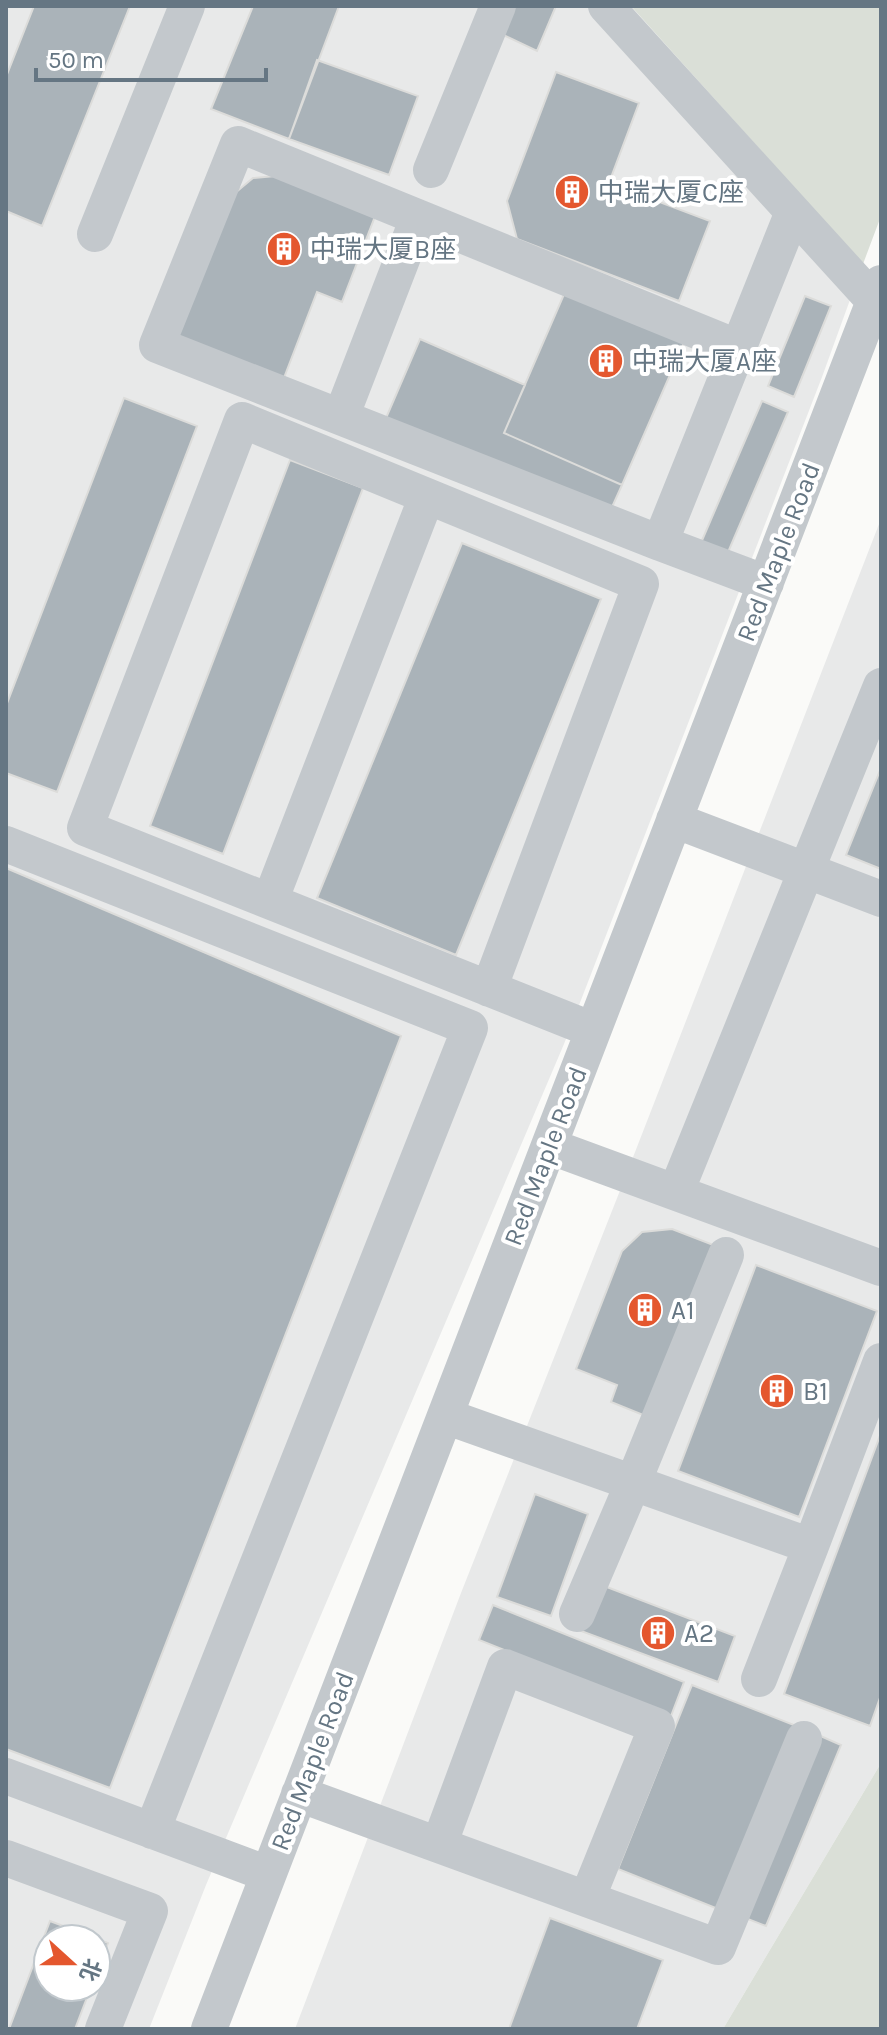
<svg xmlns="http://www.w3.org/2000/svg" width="887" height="2035" font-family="Karla,'Noto Sans SC',sans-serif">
<rect width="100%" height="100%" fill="#fafaf8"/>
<path fill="#e8e9e9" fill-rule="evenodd" d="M6,6H631L863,264L822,377L564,1044L206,1885L149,2029H6ZM48,1939H96V1987H48Z
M881,519V1763L723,2029H295L461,1593L623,1183Z"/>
<path fill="#dadfd7" d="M631,6H881V216L863,264Z
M881,1763V2029H723Z"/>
<path fill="#aab3b9" stroke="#dcdcda" stroke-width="2" d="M34,6H130L42,226L6,211V77Z
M253,6H339L289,139L211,109Z
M510,6H556L537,51L497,32Z
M317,60L418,96L389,175L289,139Z
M556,72L639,103L609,183L710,221L679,301L517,239L507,201Z
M297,174L379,206L342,302L317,292L282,383L171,341L223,203L253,178Z
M568,285L687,336L622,485L504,433Z
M805,296L831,306L794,397L768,386Z
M420,339L525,385L504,433L622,485L608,516L386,418Z
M124,398L197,426L57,792L6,773V706Z
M762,401L788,412L726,557L700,545Z
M290,460L363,488L223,854L150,826Z
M462,543L601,599L456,955L317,898Z
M881,768V869L846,855Z
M6,868L401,1036L110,1788L6,1749Z
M672,1229L716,1246L648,1417L611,1402L617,1385L576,1369L622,1251L642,1232Z
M756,1265L877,1311L799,1517L678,1471Z
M881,1433V1695L870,1726L784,1694Z
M535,1494L588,1514L551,1616L497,1597Z
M599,1584L735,1636L718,1682L581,1631Z
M493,1605L684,1682L671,1716L479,1640Z
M692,1685L799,1727L723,1911L618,1869Z
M816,1734L841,1745L766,1926L740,1916Z
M550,1918L663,1960L637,2029H509Z
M50,1921L108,1943L96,1974V1939H48V1987H91L75,2029H9Z"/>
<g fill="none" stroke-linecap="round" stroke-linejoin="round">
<path stroke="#c3c8cc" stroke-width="36" d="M606,6L874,301
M431,170L498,6
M95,234L187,6
M341,417L418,218
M660,543L157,345L238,144L739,348
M766,583L660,543L793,212
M674,820L881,899
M6,844L470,1028L152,1831
M270,901L427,496
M489,989L641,584L242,420L85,828L593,1030
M549,1146L881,1268
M676,1192L881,686
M445,1416L811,1546L881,1361
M577,1614L633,1483L726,1255
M759,1679L811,1546
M6,1776L268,1874
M299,1794L718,1947L804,1739
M439,1845L505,1667L657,1726L587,1899
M6,1858L150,1911L103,2029
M209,2029L881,283"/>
</g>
<defs>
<g id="building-disc" transform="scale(1.8)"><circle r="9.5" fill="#e4572e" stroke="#fff"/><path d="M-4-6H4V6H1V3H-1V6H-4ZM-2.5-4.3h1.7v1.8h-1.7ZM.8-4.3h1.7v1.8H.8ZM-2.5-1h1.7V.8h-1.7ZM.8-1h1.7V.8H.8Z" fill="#fff"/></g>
</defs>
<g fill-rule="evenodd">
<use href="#building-disc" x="572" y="192"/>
<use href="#building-disc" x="284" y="249"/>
<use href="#building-disc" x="606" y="361"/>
<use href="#building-disc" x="645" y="1310"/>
<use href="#building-disc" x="777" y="1391"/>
<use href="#building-disc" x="658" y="1633"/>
</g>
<g text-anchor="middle" stroke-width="8" stroke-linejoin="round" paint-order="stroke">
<g font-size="26" fill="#657683" stroke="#fff" text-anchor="start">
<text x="598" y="201">中瑞大厦C座</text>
<text x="310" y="258">中瑞大厦B座</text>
<text x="632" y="370">中瑞大厦A座</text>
<text x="671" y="1319">A1</text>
<text x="803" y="1400">B1</text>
<text x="684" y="1642">A2</text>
</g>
<g font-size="26" fill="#657683" stroke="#fff">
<text transform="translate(778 552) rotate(-69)" y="9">Red Maple Road</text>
<text transform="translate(545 1156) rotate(-69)" y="9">Red Maple Road</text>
<text transform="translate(312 1761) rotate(-69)" y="9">Red Maple Road</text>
</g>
</g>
<rect width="887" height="2035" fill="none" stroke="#657683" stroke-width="16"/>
<g transform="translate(72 1963) rotate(111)"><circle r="38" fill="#ffffff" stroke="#c1c8cd" stroke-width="2"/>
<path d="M0-6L14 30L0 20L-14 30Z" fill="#e4572e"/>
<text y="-12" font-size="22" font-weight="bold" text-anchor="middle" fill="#657683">北</text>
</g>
<path d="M36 68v12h230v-12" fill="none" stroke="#657683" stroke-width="4"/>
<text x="48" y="68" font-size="24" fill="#657683" stroke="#ffffff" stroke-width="6" paint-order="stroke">50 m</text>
</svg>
